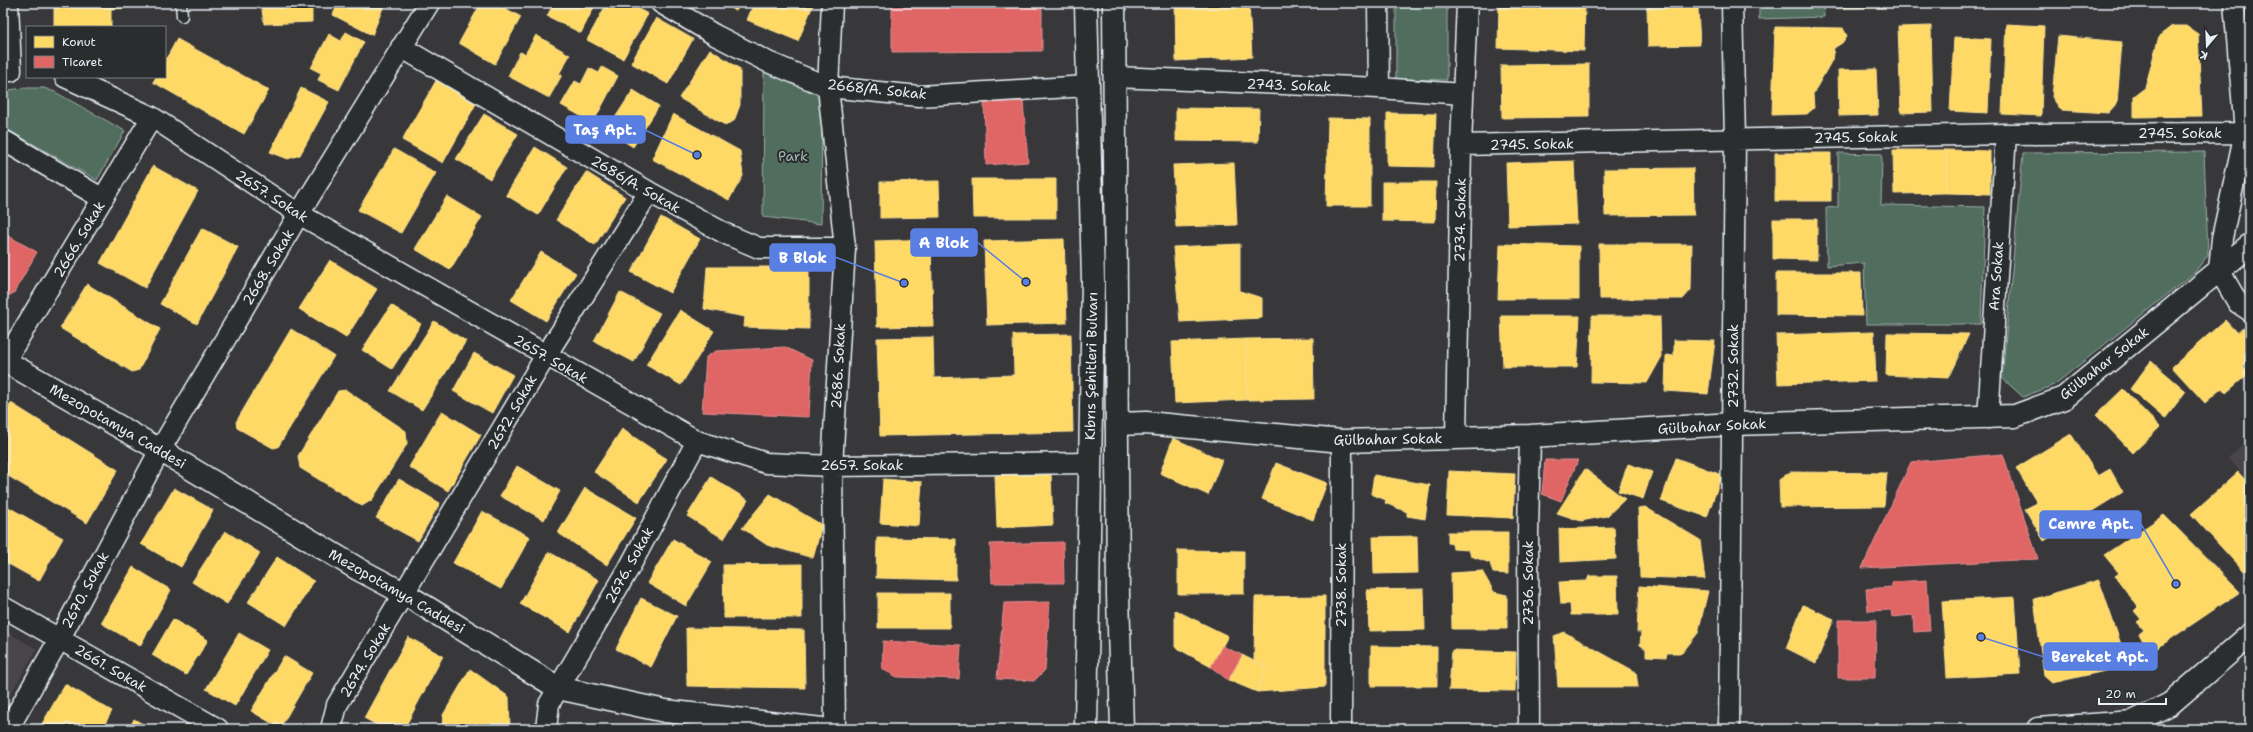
<svg xmlns="http://www.w3.org/2000/svg" width="2253" height="732" font-family="'Shantell Sans',sans-serif">
<rect width="100%" height="100%" fill="#38373a"/>
<filter id="ink" filterUnits="userSpaceOnUse"><feTurbulence type="fractalNoise" baseFrequency=".025" numOctaves="2"/><feDisplacementMap in="SourceGraphic" scale="8" xChannelSelector="R" yChannelSelector="G"/><feConvolveMatrix kernelMatrix="1 2 1 2 8 2 1 2 1" color-interpolation-filters="sRGB"/></filter>
<g filter="url(#ink)">
<path fill="#494449" d="M2250,437V483L2228,458Z
M3,630L37,649L3,707Z"/>
<path fill="#516d5d" stroke="#9cafaa" d="M1396,3H1447V80L1396,79Z
M1759,3H1823L1824,17L1759,19Z
M764,72L822,94L821,224L763,217Z
M23,88H44L55,92L125,131L97,180L3,127V91Z
M2204,152L2208,255L2194,273L2054,385L2023,397L2002,378L2023,153Z
M1838,153L1882,154L1881,205L1985,207L1981,324H1866L1864,263L1827,266L1826,208L1838,207Z"/>
<path fill="#ffd966" stroke="#f8e092" d="M54,3H134V7L111,9V27H54Z
M261,3H312V22L264,24Z
M338,3H385L372,35L333,15Z
M481,3H496L521,17L495,64L459,43Z
M554,3H596L581,33L547,16Z
M607,3H627L648,14L623,59L587,40Z
M721,3H741L736,11Z
M754,3H814L798,41L747,20Z
M1175,3H1249L1252,57L1176,61Z
M1499,3H1585L1584,51L1498,48Z
M1830,3H1894V7L1830,8Z
M1647,7L1698,8L1700,45L1648,46Z
M656,18L693,39L668,84L631,63Z
M2006,24L2044,26L2041,116L2002,114Z
M1931,26L1933,112L1901,113L1898,27Z
M2172,26H2186L2198,34L2202,116L2134,117V96L2145,88L2159,36Z
M1775,27L1843,28L1847,36L1842,43L1834,48L1832,60L1813,94L1814,108L1807,114L1772,115Z
M346,32L364,42L339,90L318,80L321,73L311,68L329,34L341,41Z
M536,35L570,55L559,74L562,75L549,98L508,76L520,52L525,54Z
M2058,36L2122,42L2117,103L2108,113L2061,110L2052,97Z
M1954,37L1991,39L1988,113L1950,111Z
M177,39L269,90L244,134L153,82L156,77H165V61Z
M710,49L740,69V105L734,121L725,125L679,98Z
M1589,64V117L1502,118L1501,65Z
M602,67L618,76L593,123L561,105L575,81L581,84L589,68L599,73Z
M1876,69L1878,115L1839,116L1838,70Z
M437,79L477,102L443,163L402,140Z
M301,88L329,102L300,155L288,159L270,152Z
M633,90L659,106L633,147L607,130Z
M1176,108L1259,109L1258,142L1176,141Z
M1387,113L1436,114L1434,167L1387,166Z
M484,114L518,134L490,179L456,159Z
M673,114L740,151L743,176L729,200L652,159Z
M1328,118L1370,119V206H1326Z
M535,147L567,167L538,215L506,195Z
M394,149L436,173L401,233L358,210Z
M1893,150H1946V193L1894,194Z
M1946,150L1990,151V194L1946,193Z
M1775,153H1831V201H1775Z
M1574,161L1577,224L1508,226L1506,163Z
M1234,163L1237,225L1176,227L1173,165Z
M153,166L198,191L145,288L100,263Z
M1693,168L1694,215L1605,216L1604,169Z
M586,172L625,197L595,245L556,220Z
M972,179H1056V218H973Z
M939,181L940,217L880,218V182Z
M1382,182H1436L1435,222L1382,221Z
M447,196L482,217L450,270L415,249Z
M661,217L700,239L670,293L631,272Z
M1773,219H1817V260L1773,259Z
M202,228L238,247L197,324L160,304Z
M931,239L933,326L877,327L875,241Z
M1064,239L1067,323L987,325L984,241Z
M1240,244V291L1262,298V318L1180,322L1173,247Z
M1500,244L1579,246V299H1498Z
M1599,244H1692L1691,290L1683,299H1600Z
M541,252L576,273L546,321L511,300Z
M330,260L377,289L346,338L299,309Z
M707,267H809V329L744,327L745,317L704,309Z
M1776,273H1861L1862,316L1776,315Z
M87,284L160,329L139,370L132,372L60,328Z
M620,292L660,313L634,362L594,341Z
M391,305L421,324L392,369L362,350Z
M680,310L714,331L681,385L646,365Z
M1501,316H1580L1577,367H1503Z
M1592,316H1660L1661,358L1647,383L1591,382Z
M2225,320L2237,333L2243,328L2250,336V360L2243,366L2249,373L2226,393L2222,388L2205,403L2172,367Z
M434,321L466,341L422,410L390,391Z
M291,329L334,356L278,447L273,448L237,428L236,422Z
M1874,332L1876,381L1778,384L1776,335Z
M1887,333L1969,334L1948,378L1886,375Z
M1071,334L1073,432L880,436L877,338L933,337L934,378L1014,375L1013,335Z
M1313,338L1314,399L1247,400L1246,339Z
M1246,339L1247,400L1175,403L1172,342Z
M1674,340L1715,341L1708,394L1665,391L1666,355L1674,356Z
M474,353L513,375L492,413L453,391Z
M2151,361L2186,391L2165,419L2130,389Z
M2123,389L2160,427L2133,453L2096,415Z
M346,390L406,431L407,444L372,500L362,506L300,468L298,456L338,391Z
M11,403L118,470L87,523L3,473V417Z
M442,411L481,435L448,491L409,467Z
M622,429L667,459L639,502L594,472Z
M2071,434L2098,476L2110,469L2123,492L2044,541L2025,509L2037,503L2016,468Z
M1173,438L1222,460L1208,495L1160,473Z
M1676,458L1722,475L1707,517L1661,501Z
M1276,463L1327,483L1313,520L1262,499Z
M1628,464L1652,472L1643,499L1618,491Z
M517,466L560,491L544,520L500,496Z
M1585,469L1625,499L1607,516L1581,521L1557,513Z
M1449,471L1515,474L1513,518L1447,515Z
M1790,472L1887,473L1884,506L1780,507L1779,480Z
M2238,472L2250,485V567L2244,572L2191,514Z
M1051,473L1053,525L997,528L995,476Z
M1374,475L1430,485L1425,519L1407,516V512L1385,503L1386,500L1371,494Z
M711,477L748,500L724,539L687,516Z
M399,479L440,503L418,541L376,518Z
M883,479L922,482L919,526L880,523Z
M174,488L213,510L181,567L141,544Z
M585,488L636,518L607,565L558,533Z
M770,494L822,525L813,558L767,545L742,528Z
M3,504L63,538L39,581L3,561Z
M1645,507L1700,540L1705,579L1640,577L1638,508Z
M482,511L530,537L501,589L453,563Z
M2164,515L2240,592L2150,653L2139,634L2144,630L2137,622L2141,619L2134,611L2138,607L2115,576L2119,573L2104,555Z
M1614,527L1616,559L1560,562L1559,529Z
M225,531L260,553L227,604L192,582Z
M1448,532H1508V574L1493,573L1490,563L1471,556L1469,550L1453,549L1452,544L1448,543Z
M1417,536L1418,573L1374,574L1373,537Z
M877,538L956,539V580L876,578Z
M673,539L712,562L686,606L647,583Z
M1178,550L1244,551V594H1178Z
M549,552L599,580L570,632L520,604Z
M277,557L314,581L286,626L248,602Z
M802,564V618H724L723,565Z
M133,567L171,590L140,646L101,623Z
M1482,571L1494,592L1507,595V629H1452L1451,573Z
M1589,576H1617L1618,615H1571L1570,604H1561L1559,582L1587,581Z
M2099,580L2125,656L2122,663L2114,669L2052,683L2044,676L2034,599Z
M1639,586L1708,591L1698,633L1682,653H1667L1666,657L1646,656V649L1640,645L1641,632H1637Z
M1424,589L1425,630L1369,631L1367,590Z
M878,593H950V628H878Z
M1325,596V687L1257,692L1266,667L1254,661L1255,597Z
M2015,597L2020,674L1947,678L1942,601Z
M641,598L677,616L651,667L616,649Z
M1803,605L1834,619L1816,663L1786,648Z
M1175,610L1228,636L1211,667L1175,647Z
M173,619L208,640L186,675L152,655Z
M686,628L804,630L805,688L687,686Z
M1564,632L1636,672L1638,687H1558L1554,636Z
M239,633L268,650L235,706L206,689Z
M408,637L443,656L404,729H384L364,718Z
M1371,646L1437,647V686H1371Z
M1452,650L1516,652L1515,691L1449,690Z
M1242,655L1266,667L1257,692L1228,680Z
M284,656L312,673L280,728L251,711Z
M470,669L509,697L510,729H442L443,715Z
M65,684L112,711L102,729H39Z
M134,719L151,729H129Z"/>
<path fill="#e06666" stroke="#e29092" d="M892,3H1042V51L892,52Z
M1023,101L1028,162L986,165L984,102Z
M3,233L37,252L14,293L8,296L3,293Z
M785,347L812,360L809,417L702,412L706,357L716,351Z
M2003,454L2038,559L1862,568L1911,462Z
M1545,460H1578L1561,501L1542,494Z
M1063,542L1064,583H992L990,544Z
M1927,580L1930,631L1914,632L1913,615L1892,617L1891,610L1868,611L1866,589L1892,587V582Z
M1050,602L1045,670L1034,681L997,679L1004,603Z
M1838,620H1876L1875,678H1838Z
M883,641L961,645L959,679L897,677L882,669Z
M1222,646L1242,655L1228,680L1211,667Z"/>
<g fill="none" stroke-linecap="round" stroke-linejoin="round">
<g stroke="#e8f1f8" stroke-width="13">
<path id="service" d="M181,3L182,16"/>
</g>
<g stroke="#e8f1f8" stroke-width="23">
<path id="minor" d="M8,3L11,71
M661,3L715,35L768,62L828,87L919,96L1088,86
M832,3L828,87L845,248L832,466L835,729
M1378,3L1379,88
M2234,3L2245,132L2222,238L2219,270L2238,303L2250,311
M401,47L649,192L726,234L759,248H845
M65,77L152,117L299,214L697,441L766,463L832,466L1089,463
M1115,77L1379,88L1463,94
M3,140L103,199
M1461,145L2006,134L2250,133
M3,364L152,117
M1988,418L2006,134
M1456,438L1461,145L1467,3
M3,607L218,729
M8,729L60,638L160,450L299,214L429,3
M331,729L337,705L545,357L649,192
M546,729L549,704L628,570L697,441
M1341,729L1342,441
M1529,729L1528,534L1530,436
M1729,729L1735,140L1732,3"/>
</g>
<g stroke="#e8f1f8" stroke-width="25">
<path id="tertiary" d="M3,360L160,450L358,569L405,594L558,688L665,711L822,729
M1117,424L1146,423L1342,441L1530,436L1733,424L2015,416L2064,398L2250,245
M2038,729L2133,722L2170,704L2250,635"/>
</g>
<g stroke="#e8f1f8" stroke-width="25">
<path id="secondary" d="M1086,3L1093,281L1086,729
M1114,3L1118,595L1122,729"/>
</g>
<use href="#service" stroke="#2a2d2e" stroke-width="10"/>
<use href="#minor" stroke="#2a2d2e" stroke-width="20"/>
<use href="#tertiary" stroke="#2a2d2e" stroke-width="22"/>
<use href="#secondary" stroke="#2a2d2e" stroke-width="22"/>
</g>
</g>
<g text-anchor="middle" stroke-width="4" stroke-linejoin="round" paint-order="stroke">
<g font-size="14" fill="#e8f1f8" stroke="#2a2d2e">
<text transform="translate(1289 85) rotate(2)" y="5">2743. Sokak</text>
<text transform="translate(877 89) rotate(6)" y="5">2668/A. Sokak</text>
<text x="2180" y="138">2745. Sokak</text>
<text transform="translate(1856 137) rotate(-1)" y="5">2745. Sokak</text>
<text transform="translate(1532 144) rotate(-1)" y="5">2745. Sokak</text>
<text transform="translate(636 184) rotate(30)" y="5">2686/A. Sokak</text>
<text transform="translate(272 196) rotate(33)" y="5">2657. Sokak</text>
<text transform="translate(1460 220) rotate(-89)" y="5">2734. Sokak</text>
<text transform="translate(79 239) rotate(-59)" y="5">2666. Sokak</text>
<text transform="translate(268 267) rotate(-59)" y="5">2668. Sokak</text>
<text transform="translate(1996 276) rotate(-86)" y="5">Ara Sokak</text>
<text transform="translate(551 359) rotate(30)" y="5">2657. Sokak</text>
<text transform="translate(2104 363) rotate(-38)" y="5">Gülbahar Sokak</text>
<text transform="translate(838 366) rotate(-87)" y="5">2686. Sokak</text>
<text transform="translate(1091 366) rotate(-89)" y="5">Kıbrıs Şehitleri Bulvarı</text>
<text transform="translate(1733 366) rotate(-90)" y="5">2732. Sokak</text>
<text transform="translate(512 412) rotate(-60)" y="5">2672. Sokak</text>
<text transform="translate(118 426) rotate(30)" y="5">Mezopotamya Caddesi</text>
<text transform="translate(1712 426) rotate(-3)" y="5">Gülbahar Sokak</text>
<text transform="translate(1388 439) rotate(-1)" y="5">Gülbahar Sokak</text>
<text x="862" y="470">2657. Sokak</text>
<text transform="translate(629 565) rotate(-61)" y="5">2676. Sokak</text>
<text transform="translate(1528 583) rotate(-90)" y="5">2736. Sokak</text>
<text transform="translate(1341 585) rotate(-90)" y="5">2738. Sokak</text>
<text transform="translate(85 590) rotate(-62)" y="5">2670. Sokak</text>
<text transform="translate(397 591) rotate(30)" y="5">Mezopotamya Caddesi</text>
<text transform="translate(365 660) rotate(-59)" y="5">2674. Sokak</text>
<text transform="translate(111 668) rotate(30)" y="5">2661. Sokak</text>
</g>
<g font-size="14" fill="#a4b6b2" stroke="#2a2d2e">
<text x="793" y="161">Park</text>
</g>
</g>
<path fill="none" stroke="#5a7fe2" stroke-width="1.5" d="M697 155L645 130M1026 282L977 242M904 283L835 257M2176 584L2141 524M1981 637L2044 657"/>
<g fill="#5a7fe2" stroke="#2a2d2e" stroke-width="1.5">
<circle cx="697" cy="155" r="4"/>
<circle cx="1026" cy="282" r="4"/>
<circle cx="904" cy="283" r="4"/>
<circle cx="2176" cy="584" r="4"/>
<circle cx="1981" cy="637" r="4"/>
</g>
<g fill="#5a7fe2" stroke="#5a7fe2" stroke-width="1.5">
<rect x="566" y="116" width="79" height="27" rx="4"/>
<rect x="911" y="229" width="66" height="27" rx="4"/>
<rect x="770" y="244" width="65" height="27" rx="4"/>
<rect x="2040" y="511" width="101" height="27" rx="4"/>
<rect x="2044" y="643" width="113" height="27" rx="4"/>
</g>
<g font-size="15" text-anchor="middle" font-weight="bold" fill="#fff">
<text x="605" y="135">Taş Apt.</text>
<text x="944" y="248">A Blok</text>
<text x="803" y="263">B Blok</text>
<text x="2091" y="529">Cemre Apt.</text>
<text x="2100" y="662">Bereket Apt.</text>
</g>
<rect width="2253" height="732" fill="none" stroke="#2a2d2e" stroke-width="16"/>
<rect x="8" y="8" width="2237" height="716" fill="none" stroke="#e8f1f8" stroke-width="1.5" filter="url(#ink)"/>
<rect x="26" y="26" width="140" height="52" fill="#2a2d2e" stroke="#767b7f"/>
<rect x="34" y="36" width="20" height="12" fill="#ffd966" stroke="#767b7f"/>
<text x="62" y="46" font-size="12" fill="#e8f1f8">Konut</text>
<rect x="34" y="56" width="20" height="12" fill="#e06666" stroke="#767b7f"/>
<text x="62" y="66" font-size="12" fill="#e8f1f8">Ticaret</text>
<g transform="translate(2207 46) rotate(199)" stroke="#2a2d2e" stroke-width="3" paint-order="stroke">
<path d="M0-3L7 15L0 10L-7 15Z" fill="#e8f1f8"/>
<text y="-6" font-size="11" font-weight="bold" text-anchor="middle" fill="#e8f1f8">K</text>
</g>
<path d="M2099 698v6h67v-6" fill="none" stroke="#e8f1f8" stroke-width="2"/>
<text x="2105" y="698" font-size="12" fill="#e8f1f8" stroke="#2a2d2e" stroke-width="3" paint-order="stroke">20 m</text>
</svg>
